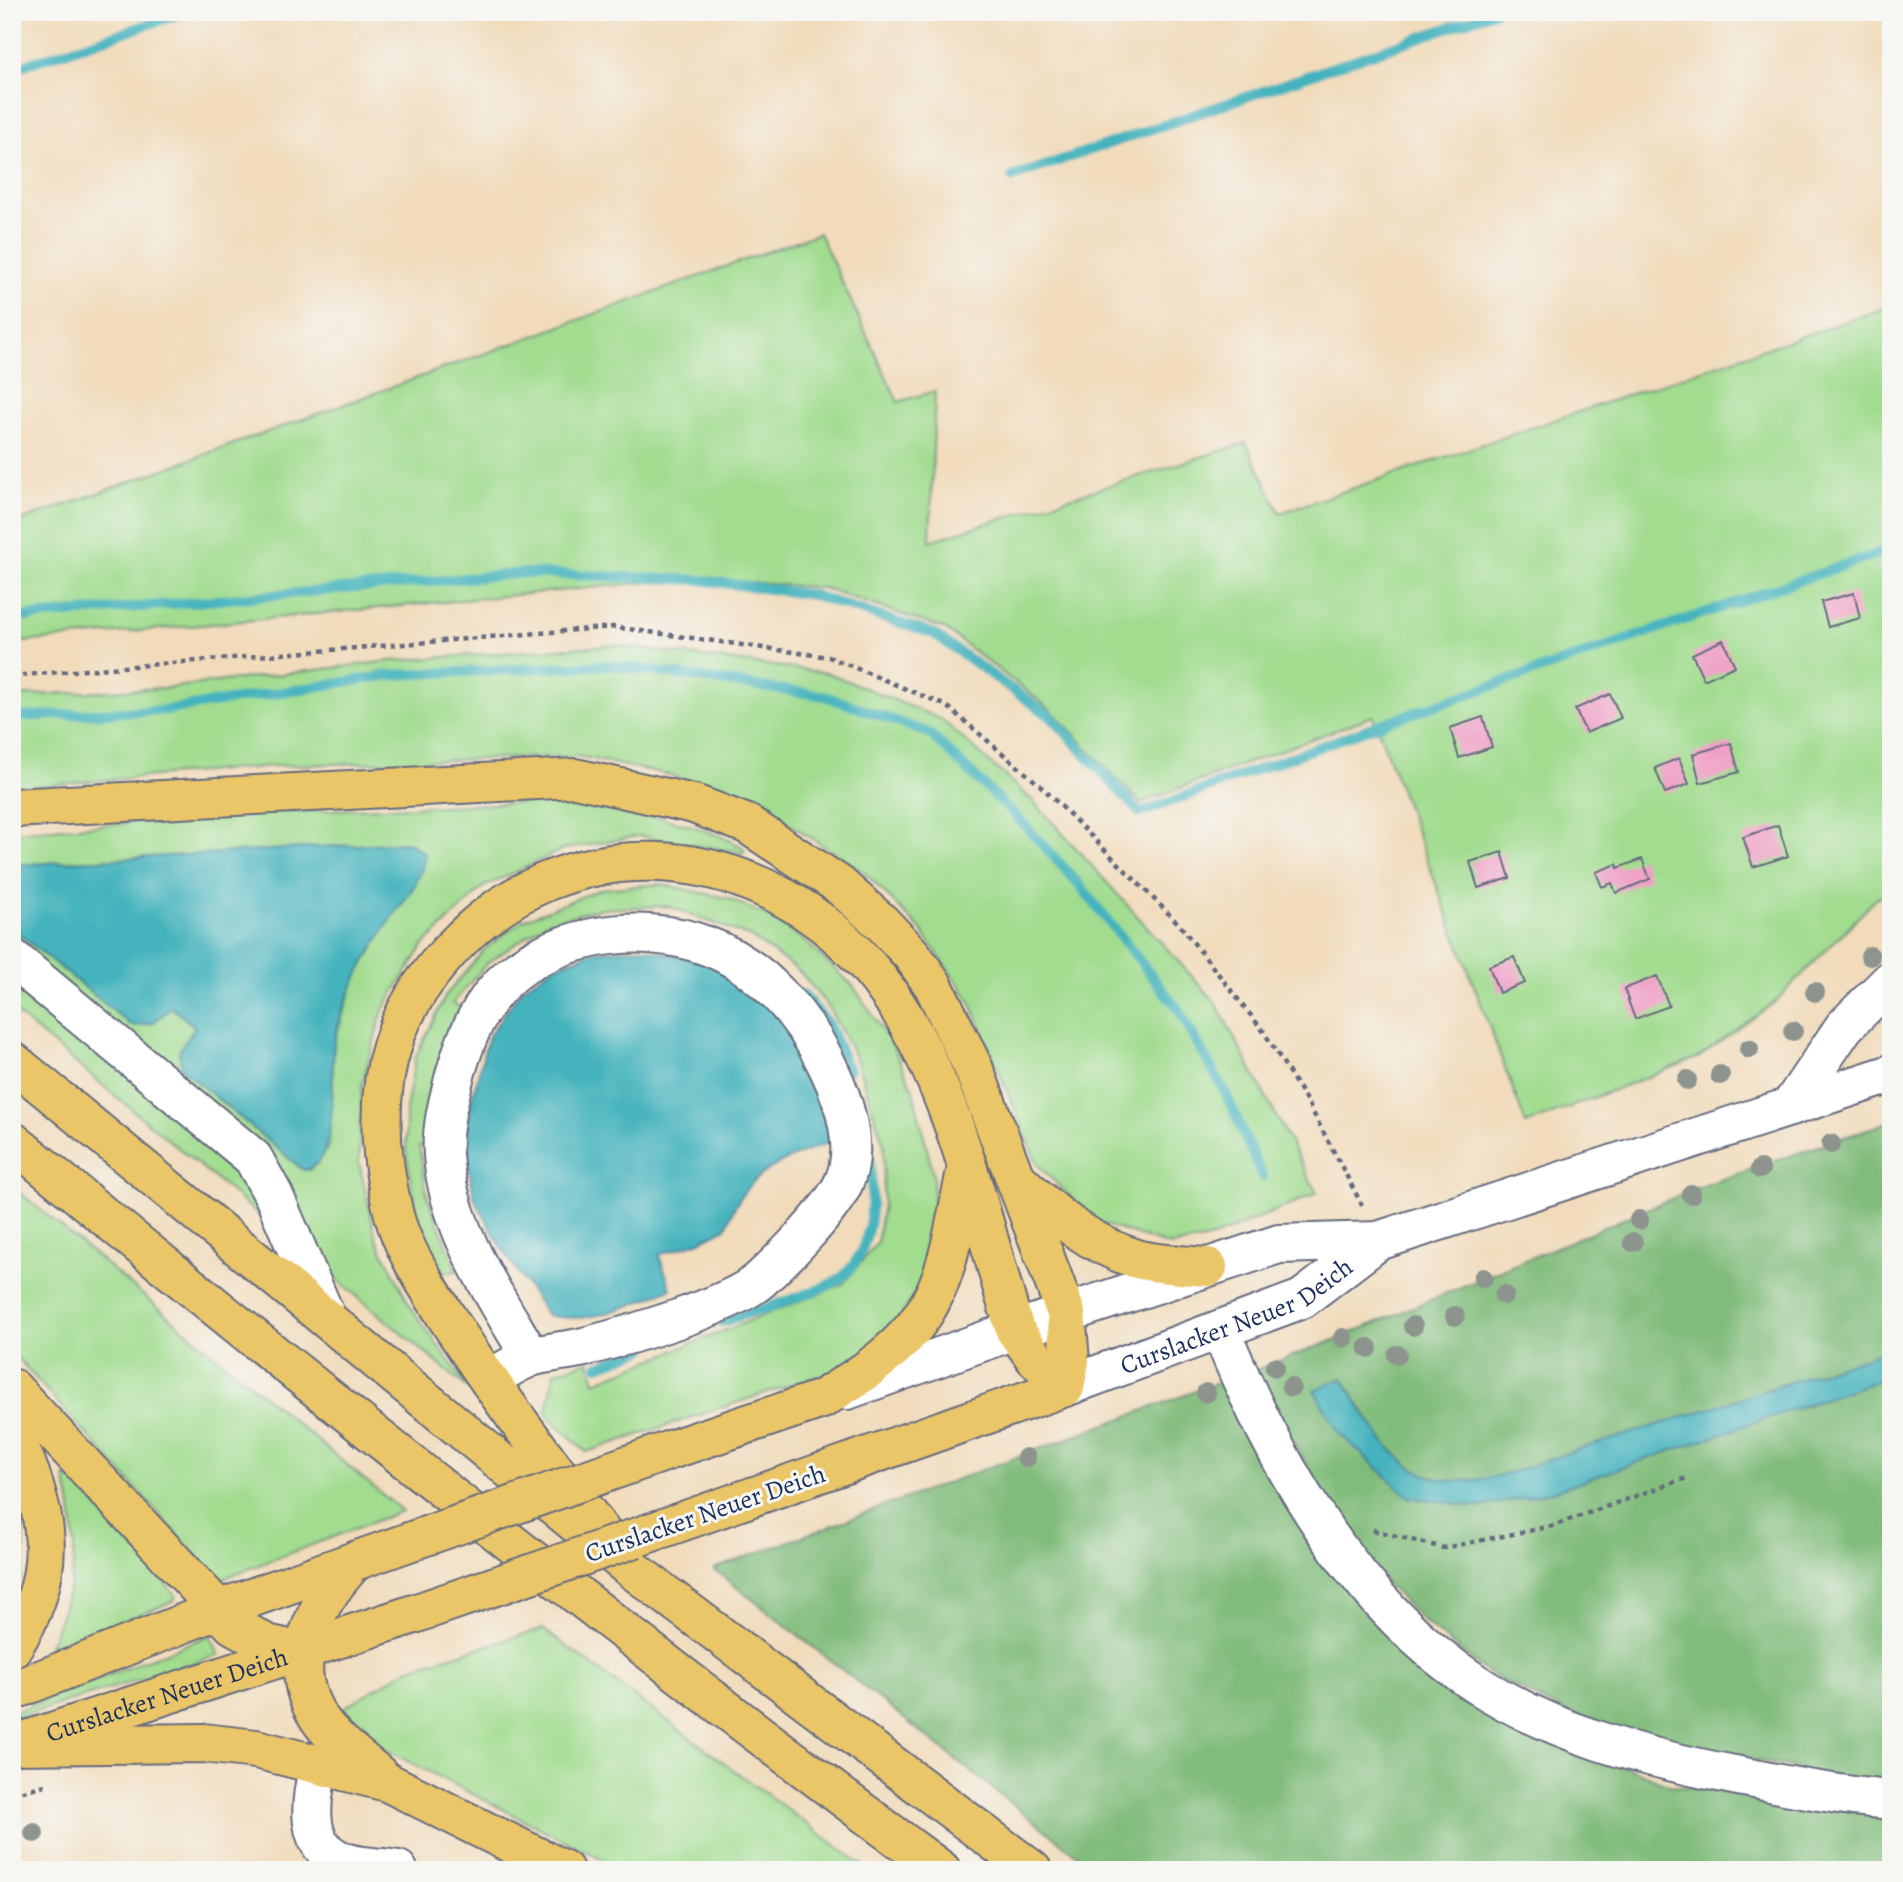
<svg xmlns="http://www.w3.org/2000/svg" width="1903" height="1882" font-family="Alegreya,serif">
<rect width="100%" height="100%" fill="#f6f6f2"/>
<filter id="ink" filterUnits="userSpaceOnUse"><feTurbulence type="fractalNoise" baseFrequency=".0143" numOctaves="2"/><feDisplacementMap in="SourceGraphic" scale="14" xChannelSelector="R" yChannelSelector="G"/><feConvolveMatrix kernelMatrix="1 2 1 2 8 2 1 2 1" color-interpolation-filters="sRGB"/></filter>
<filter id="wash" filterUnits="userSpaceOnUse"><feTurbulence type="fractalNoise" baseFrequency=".00686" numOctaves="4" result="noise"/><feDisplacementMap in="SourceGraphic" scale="28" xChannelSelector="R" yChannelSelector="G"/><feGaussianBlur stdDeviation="1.57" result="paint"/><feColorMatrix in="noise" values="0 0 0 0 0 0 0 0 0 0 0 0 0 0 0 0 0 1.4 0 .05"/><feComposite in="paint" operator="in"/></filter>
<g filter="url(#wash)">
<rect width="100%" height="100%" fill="#f1dbbb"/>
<path fill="#a1dc8f" stroke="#5e8676" stroke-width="2" d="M819,233L898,402L935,391L930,541L1246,443L1280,513L1891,306V892L1876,899L1774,1003L1699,1057L1526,1124L1373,716L1140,803L1050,709L945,629L824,588L693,578L12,643V524Z
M612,645L828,673L941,719L1034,802L1216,1003L1317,1193L1209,1239L1170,1246L1094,1221L1038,1165L969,999L920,929L864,872L751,799L666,774L577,756L273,766L12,788V696L166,688L390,661Z
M574,801C630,812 694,819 744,848V853L639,836L564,849L483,887L423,946L383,1010L362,1084L359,1163L376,1238L411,1308L470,1390L12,1010V928L132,1026L153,1023L171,1007L195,1027L179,1051L182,1069L303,1170H310L329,1146L334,1043L355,978L386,926L408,842L12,865V832L272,812Z
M660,884L727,898L777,920L809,945L853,986L891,1043L912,1087L933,1174L934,1225L924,1276L900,1318L875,1346L831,1372L586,1452L546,1414L555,1372L589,1361L595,1382L843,1284L877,1243L883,1203L884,1145L856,1058L828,1006L800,972L751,937L668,906L598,909L548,922L487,963L453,1003L469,1013L433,1146H419L427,1195L457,1271L442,1273L419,1224L406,1151V1109L416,1056L446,995L485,949L523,920L601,889Z
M12,1186L402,1511L219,1580L12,1352Z
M12,1470C25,1518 31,1559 12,1608Z
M65,1476L71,1478L176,1595L174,1601L55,1648H48C78,1580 80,1548 65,1476Z
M543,1629L869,1870H623L372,1743L340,1710L410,1668Z
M210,1635L219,1655L12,1719V1713Z"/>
<path fill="#80bc7a" stroke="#4e766c" stroke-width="2" d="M1891,1121V1349C1788,1383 1686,1417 1583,1448C1542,1461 1482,1489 1439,1479C1391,1468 1366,1417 1343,1378L1339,1433L1478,1507L1547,1493L1891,1376V1787L1621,1735L1548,1704L1486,1672L1423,1621L1357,1553L1253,1371L1335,1340L1697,1188Z
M1218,1383L1243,1410L1381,1617L1556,1737L1669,1785L1891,1811V1870H1096L714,1569Z"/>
<path fill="#44b3bd" stroke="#30718e" stroke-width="2" d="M408,842L425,853C421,887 403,899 386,927C363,962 341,1002 334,1044C330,1072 341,1168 303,1170L182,1069L179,1051L195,1027L172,1007L153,1023L132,1026L12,928V865Z
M643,948L718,965L754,990L798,1038L828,1107L832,1141C779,1164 746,1169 726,1228L700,1241L659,1255L671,1289C630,1305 591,1326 547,1315L501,1247L474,1198L465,1144L470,1107L488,1037L522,989L553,967L595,951Z
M1891,1349V1376L1547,1493L1478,1507L1409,1497L1339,1433L1314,1390L1343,1378C1366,1417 1391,1468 1439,1479C1481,1489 1542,1461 1583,1448C1686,1417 1788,1383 1891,1349Z"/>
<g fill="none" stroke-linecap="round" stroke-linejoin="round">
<path stroke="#44b3bd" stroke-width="10" d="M12,69L186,12
M1012,177L1494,12
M12,618L526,573L700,580L813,595L934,634L1051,717L1140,813L1381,724L1891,549
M12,717L167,710L390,675L611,665L825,696L929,733L1014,814L1077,882L1178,1009L1226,1094L1262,1176
M803,994L828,1024L849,1070
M722,1322C747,1313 827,1291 843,1276C878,1246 874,1183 867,1143
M598,1366L644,1349"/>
</g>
<g id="blocks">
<path fill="#ef9fc5" d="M1854,593L1860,618L1828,627L1821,602Z
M1723,640L1735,666L1704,680L1692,654Z
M1610,694L1621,718L1586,733L1575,709Z
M1483,717L1492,747L1459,758L1450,728Z
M1731,743L1739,772L1700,783L1693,754Z
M1679,758L1689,784L1665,793L1655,768Z
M1778,825L1788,856L1753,867L1743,837Z
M1502,852L1510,878L1478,888L1470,862Z
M1642,859L1650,879L1616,893L1612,883L1602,887L1596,872L1617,864L1618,868Z
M1514,957L1525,983L1499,993L1489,966Z
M1657,976L1669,1006L1635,1019L1624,989Z"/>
</g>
</g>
<g filter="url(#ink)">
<use href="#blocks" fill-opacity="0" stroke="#666b7f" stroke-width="2"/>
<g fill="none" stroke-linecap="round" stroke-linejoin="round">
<g stroke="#666b7f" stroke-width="42">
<g id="minor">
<path d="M12,958L253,1158L274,1196L326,1317"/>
<path d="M1790,1107L1844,1027L1891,980"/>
<path d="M1221,1331C1274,1462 1353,1603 1475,1683C1552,1733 1645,1758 1734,1775C1785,1785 1838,1796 1891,1800"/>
<path d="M489,1379C503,1372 517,1362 531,1357C548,1352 567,1351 584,1347C626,1336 729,1307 760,1280C784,1258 829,1213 843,1184C860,1148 844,1100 828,1067C804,1016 762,966 707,946C640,920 542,935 495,991C474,1016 464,1044 455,1075C448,1102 441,1128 443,1155C448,1228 495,1296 531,1357"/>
<path id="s1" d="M1065,1387L1302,1299L1378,1241"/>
<path d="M847,1390L1015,1330L1279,1244L1378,1241L1891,1074"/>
<path d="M319,1764C311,1801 301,1849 348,1863C365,1868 382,1867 398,1870"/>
</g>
</g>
<g stroke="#666b7f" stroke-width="42">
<g id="major">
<path d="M673,1449L822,1399"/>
<path d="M635,1538L1065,1387"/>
<path d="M12,1691L217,1610L355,1561"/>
<path id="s2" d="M24,1741L414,1614"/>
</g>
</g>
<g stroke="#666b7f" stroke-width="42">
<path id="highway" d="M12,808L575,778L694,804L747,824L838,884L882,923L912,955L933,985L973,1067L1066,1313L1070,1361L1065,1387L1035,1358L1015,1330C976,1205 947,1043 852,949C741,839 567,828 456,944C429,972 405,1005 393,1043C375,1099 380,1159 394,1215C403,1250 426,1283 444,1313C499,1400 564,1481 625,1564
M12,1061L625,1564L1032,1870
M12,1141C316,1390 624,1638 941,1870
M1019,1181C1054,1214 1090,1245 1137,1259C1159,1265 1185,1265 1208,1267
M12,1388L233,1625L267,1644L302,1652
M822,1399C863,1374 907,1346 930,1303C951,1264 956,1215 966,1172
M12,1431C49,1508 62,1572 12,1648
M355,1561C313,1606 280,1669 324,1725C339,1744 362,1760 380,1776
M12,1745L203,1743L256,1749L387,1782L564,1870"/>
</g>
<path stroke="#666b7f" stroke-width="4.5" stroke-dasharray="5 5" stroke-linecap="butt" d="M12,676L613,627L829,657L947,706L1042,787L1178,923L1264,1032L1309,1105L1362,1205
M1373,1530L1444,1548L1552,1526L1689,1477
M12,1794L45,1785"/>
<use href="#minor" stroke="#fff" stroke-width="38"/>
<use href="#major" stroke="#ebc669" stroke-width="38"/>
<use href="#highway" stroke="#ebc669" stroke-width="38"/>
<g stroke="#666b7f" stroke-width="42" stroke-linecap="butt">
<path id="major-bridge" d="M355,1561L673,1449
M414,1614L635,1538"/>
</g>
<use href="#major-bridge" stroke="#ebc669" stroke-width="38"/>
</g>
<g fill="#8d948e">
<circle cx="1870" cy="956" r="10"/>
<circle cx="1815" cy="992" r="10"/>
<circle cx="1793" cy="1031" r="10"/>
<circle cx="1749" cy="1049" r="10"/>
<circle cx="1720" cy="1075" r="10"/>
<circle cx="1687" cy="1080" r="10"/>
<circle cx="1831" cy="1144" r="10"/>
<circle cx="1760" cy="1169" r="10"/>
<circle cx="1691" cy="1194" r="10"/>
<circle cx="1639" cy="1220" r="10"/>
<circle cx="1633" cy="1242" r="10"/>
<circle cx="1483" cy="1278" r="10"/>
<circle cx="1504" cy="1295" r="10"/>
<circle cx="1455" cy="1316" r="10"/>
<circle cx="1413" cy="1326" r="10"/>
<circle cx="1343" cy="1338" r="10"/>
<circle cx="1368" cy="1348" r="10"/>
<circle cx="1397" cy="1355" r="10"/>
<circle cx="1275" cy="1367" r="10"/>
<circle cx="1291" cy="1387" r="10"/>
<circle cx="1206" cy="1393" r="10"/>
<circle cx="1026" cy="1458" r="10"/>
<circle cx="34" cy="1833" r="10"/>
</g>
</g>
<g text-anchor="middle" stroke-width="6" stroke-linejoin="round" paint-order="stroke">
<g font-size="26" fill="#1b2f5e" stroke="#f6f6f2">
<text dy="9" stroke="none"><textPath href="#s1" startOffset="186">Curslacker Neuer Deich</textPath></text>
<text transform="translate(705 1513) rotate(-19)" y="9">Curslacker Neuer Deich</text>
<text dy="9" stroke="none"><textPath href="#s2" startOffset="150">Curslacker Neuer Deich</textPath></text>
</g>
</g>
<rect width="1903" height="1882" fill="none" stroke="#f6f6f2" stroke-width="42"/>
</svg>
